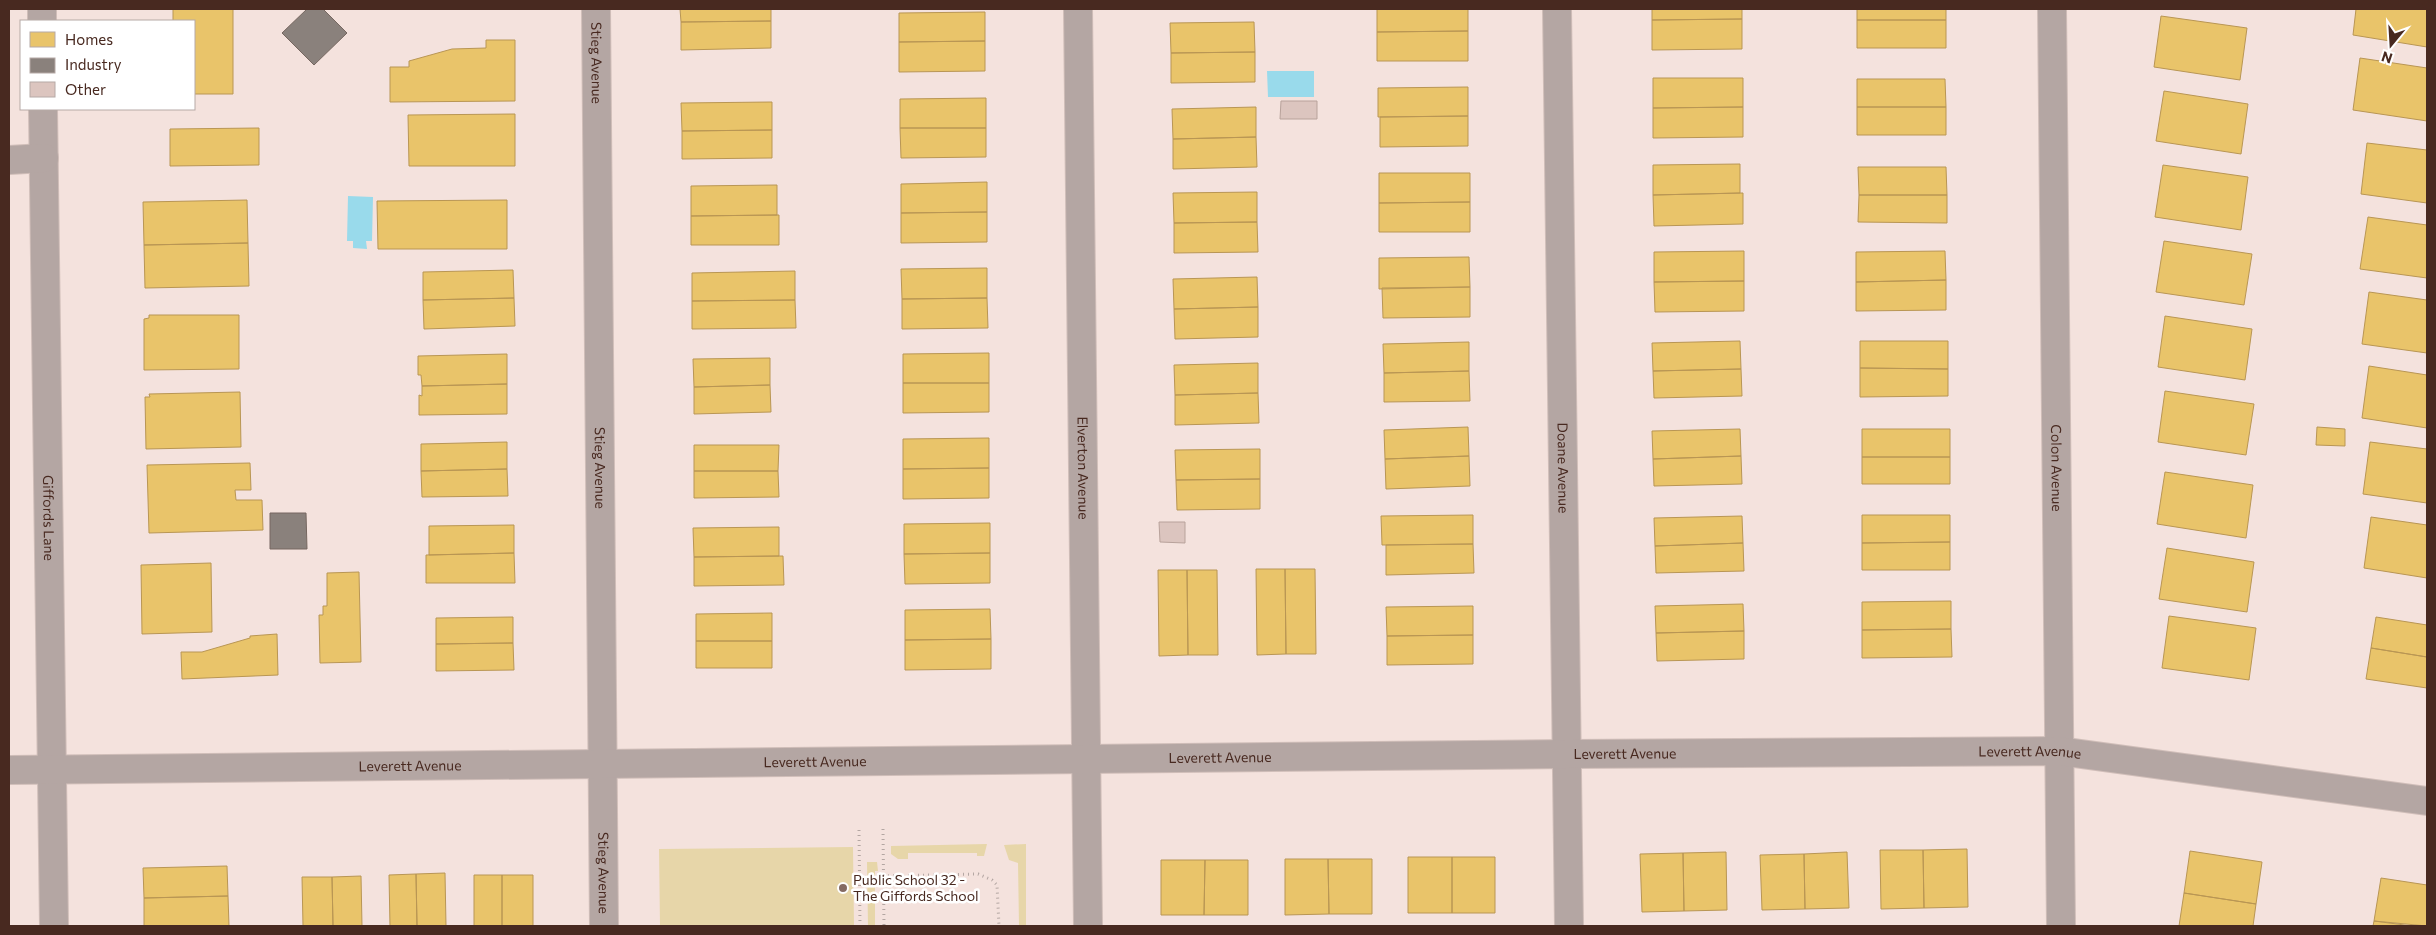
<svg xmlns="http://www.w3.org/2000/svg" width="2436" height="935" font-family="Commissioner,sans-serif">
<rect width="100%" height="100%" fill="#f4e2dd"/>
<path fill="#e7d6a9" d="M987,844L984,856H977V853H908V859H898L891,854V846Z
M1026,844V926H1019L1018,863L1009,860L1004,845Z
M853,847L854,926H660L659,849Z
M867,862H877L878,871H875V926H868Z"/>
<path fill="#99daeb" d="M1267,71H1314V97H1268Z
M348,196L373,197L372,241H366L367,249L353,248V241H347Z"/>
<path fill="#e9c46a" stroke="#b99654" d="M173,9H233V94H194V21H173Z
M680,9H771V21L681,22Z
M1377,9H1468V31L1377,32Z
M1652,9H1742V19L1652,20Z
M1857,9H1946V20H1857Z
M2356,9H2427V47L2353,35Z
M985,12V41L899,42V13Z
M2161,16L2247,28L2240,80L2154,67Z
M1742,19V49L1652,50V20Z
M1857,20H1946V48H1857Z
M771,21V48L681,50V22Z
M1254,22L1255,52L1171,53L1170,23Z
M1468,31V61H1377V32Z
M486,40H515V101L390,102V67H409V61L452,49L486,48Z
M985,41V71L899,72V42Z
M1255,52V82L1171,83V53Z
M2360,58L2427,68V121L2353,110Z
M1653,78H1743V107L1653,108Z
M1857,79H1945L1946,107H1857Z
M1468,87V116L1378,117V88Z
M2164,91L2248,104L2241,154L2156,141Z
M986,98V128H900V99Z
M772,102V130L682,131L681,103Z
M1256,107V137L1173,139L1172,109Z
M1743,107V137L1653,138V108Z
M1857,107H1946V135H1857Z
M515,114V166H409L408,115Z
M1468,116V146L1380,147V117Z
M259,128V165L170,166V129Z
M900,128H986V157L901,158Z
M772,130V158L682,159V131Z
M1256,137L1257,167L1173,169V139Z
M2367,143L2427,150V203L2361,194Z
M1740,164V193L1653,195V165Z
M2163,165L2248,177L2241,230L2155,217Z
M1858,167H1946L1947,195H1859Z
M1379,173H1470V202L1379,203Z
M987,182V212L901,213V184Z
M777,185V215L691,216V186Z
M1257,192V222L1174,223L1173,193Z
M1743,193V224L1654,226L1653,195Z
M1859,195H1947V223L1858,222Z
M247,200L248,243L144,245L143,202Z
M507,200V249H378L377,201Z
M1470,202V232H1379V203Z
M987,212V242L901,243V213Z
M779,215V245H691V216Z
M2368,217L2427,225V278L2360,269Z
M1257,222L1258,252L1174,253V223Z
M2164,241L2252,254L2244,305L2156,292Z
M248,243L249,286L145,288L144,245Z
M1744,251V281L1654,282V252Z
M1945,251L1946,280L1856,282V252Z
M1469,257L1470,287L1379,289V258Z
M987,268V298L902,299L901,269Z
M513,270L514,298L423,300V272Z
M795,271V300L692,301V273Z
M1257,277L1258,307L1174,309L1173,279Z
M1946,280V310L1856,311V282Z
M1744,281V311L1655,312L1654,282Z
M1470,287V317L1383,318L1382,288Z
M2369,292L2427,300V353L2362,344Z
M514,298L515,326L424,329L423,300Z
M987,298L988,328L902,329V299Z
M795,300L796,328L692,329V301Z
M1258,307V337L1175,339L1174,309Z
M149,315H239V369L144,370V319L149,318Z
M2165,316L2252,329L2245,380L2158,367Z
M1740,341L1741,369L1653,371L1652,343Z
M1860,341H1948V369L1860,368Z
M1469,342V371L1384,373L1383,344Z
M989,353V383H903V354Z
M507,354V384L422,386L421,375H418V356Z
M770,358V385L694,387L693,359Z
M1258,363V393L1175,395L1174,365Z
M2369,366L2427,375V428L2362,418Z
M1860,368L1948,369V396L1860,397Z
M1741,369L1742,396L1654,398L1653,371Z
M1469,371L1470,401L1384,402V373Z
M903,383H989V412L903,413Z
M507,384V414L419,415V395L422,396V386Z
M770,385L771,412L694,414V387Z
M2165,391L2254,404L2246,455L2158,442Z
M240,392L241,447L146,449L145,397H150L149,394Z
M1258,393L1259,423L1175,425V395Z
M1468,427L1469,456L1385,459L1384,430Z
M2317,427L2345,429V446L2316,445Z
M1740,429L1741,456L1653,459L1652,431Z
M1862,429H1950V457H1862Z
M989,438V468L903,469V439Z
M507,442V469L421,471V444Z
M2370,442L2427,449V503L2363,494Z
M694,445H779L778,471H694Z
M1260,449V479L1176,480L1175,450Z
M1469,456L1470,486L1386,489L1385,459Z
M1741,456L1742,484L1654,486L1653,459Z
M1862,457H1950V484H1862Z
M250,463L251,490H235L236,500H262L263,530L149,533L147,465Z
M989,468V498L903,499V469Z
M507,469L508,496L422,497L421,471Z
M694,471H778L779,497L694,498Z
M2165,472L2253,485L2246,538L2157,524Z
M1260,479V509L1177,510L1176,480Z
M1473,515V544L1382,545L1381,516Z
M1862,515H1950V542L1862,543Z
M1742,516L1743,543L1655,546L1654,518Z
M2371,517L2427,525V578L2364,568Z
M990,523V553L904,554V524Z
M514,525V553L429,555V526Z
M779,527V556L694,557L693,528Z
M1950,542V570H1862V543Z
M1743,543L1744,571L1656,573L1655,546Z
M1473,544L1474,573L1386,575V545Z
M2167,548L2254,562L2247,612L2159,599Z
M514,553L515,583H426V555Z
M990,553V583L905,584L904,554Z
M783,556L784,585L694,586V557Z
M211,563L212,632L142,634L141,565Z
M1256,569H1285L1286,654L1257,655Z
M1285,569H1315L1316,654H1286Z
M1158,570H1187L1188,655L1159,656Z
M1187,570H1217L1218,655H1188Z
M359,572L361,662L320,663L319,615H323V606H327V573Z
M1951,601V629L1862,630V602Z
M1743,604L1744,631L1656,633L1655,606Z
M1473,606V635L1387,636L1386,607Z
M990,609L991,639L905,640V610Z
M772,613V641H696V614Z
M2169,616L2256,628L2249,680L2162,668Z
M513,617V643L436,644V618Z
M2376,617L2427,625V657L2371,648Z
M1951,629L1952,657L1862,658V630Z
M1744,631V659L1657,661L1656,633Z
M277,634L278,675L182,679L181,652H202L250,638V636Z
M1473,635V664L1387,665V636Z
M991,639V669L905,670V640Z
M696,641H772V668H696Z
M513,643L514,670L436,671V644Z
M2371,648L2427,657V688L2366,679Z
M1967,849L1968,907L1924,908L1923,850Z
M1880,850H1923L1924,908L1881,909Z
M2190,851L2262,862L2256,904L2184,893Z
M1726,852L1727,910L1684,911L1683,853Z
M1847,852L1849,908L1805,909L1804,854Z
M1683,853L1684,911L1642,912L1640,854Z
M1804,854L1805,909L1762,910L1760,855Z
M1408,857H1452V913H1408Z
M1452,857H1495V913H1452Z
M1285,859H1328L1329,914L1285,915Z
M1328,859H1372V914H1329Z
M1161,860H1205L1204,915H1161Z
M1205,860H1248V915H1204Z
M227,866L228,896L144,898L143,868Z
M445,873L446,926H417L416,874Z
M416,874L417,926H390L389,875Z
M474,875H502V926H474Z
M502,875H533V926H502Z
M361,876L362,926H333L332,877Z
M302,877H332L333,926H303Z
M2381,878L2427,885V926L2374,921Z
M2184,893L2256,904L2253,926H2179Z
M228,896L229,926H144V898Z
M2374,921L2412,926H2373Z"/>
<path fill="#8a817c" stroke="#766760" d="M307,9H323L347,33L314,65L282,33Z
M270,513H306L307,549H270Z"/>
<path fill="#dcc5bf" stroke="#b8a29b" d="M1281,101H1317V119H1280Z
M1159,522H1185V543L1160,542Z"/>
<g fill="none" stroke-linecap="round" stroke-linejoin="round">
<g stroke="#d0beb9" stroke-width="30">
<g id="minor">
<path d="M42,9V21"/>
<path id="s1" d="M596,9L604,926"/>
<path id="s2" d="M1078,9L1088,926"/>
<path id="s3" d="M1557,9L1569,926"/>
<path id="s4" d="M2052,9L2061,926"/>
<path id="s5" d="M43,109L54,926"/>
<path d="M9,160L44,158"/>
<path id="s6" d="M9,770L1568,754L2059,751L2427,801"/>
</g>
</g>
<path stroke="#b3a6a2" stroke-width="3" stroke-dasharray="1 4" stroke-linecap="butt" d="M883,829L884,926
M859,830L860,926
M883,876L978,874L992,880L997,885L999,926"/>
<use href="#minor" stroke="#b4a6a3" stroke-width="28"/>
</g>
<circle fill="#846a62" stroke="#fff" stroke-width="2" cx="843" cy="888" r="5"/>
<g text-anchor="middle" stroke-width="5" stroke-linejoin="round" paint-order="stroke">
<g font-size="14" fill="#482920" stroke="#fff">
<text dy="5" stroke="none"><textPath href="#s1" startOffset="54">Stieg Avenue</textPath></text>
<text dy="5" stroke="none"><textPath href="#s3" startOffset="459">Doane Avenue</textPath></text>
<text dy="5" stroke="none"><textPath href="#s4" startOffset="459">Colon Avenue</textPath></text>
<text dy="5" stroke="none"><textPath href="#s1" startOffset="459">Stieg Avenue</textPath></text>
<text dy="5" stroke="none"><textPath href="#s2" startOffset="459">Elverton Avenue</textPath></text>
<text dy="5" stroke="none"><textPath href="#s5" startOffset="409">Giffords Lane</textPath></text>
<text dy="5" stroke="none"><textPath href="#s6" startOffset="1616">Leverett Avenue</textPath></text>
<text dy="5" stroke="none"><textPath href="#s6" startOffset="2021">Leverett Avenue</textPath></text>
<text dy="5" stroke="none"><textPath href="#s6" startOffset="1211">Leverett Avenue</textPath></text>
<text dy="5" stroke="none"><textPath href="#s6" startOffset="806">Leverett Avenue</textPath></text>
<text dy="5" stroke="none"><textPath href="#s6" startOffset="401">Leverett Avenue</textPath></text>
<text dy="5" stroke="none"><textPath href="#s1" startOffset="864">Stieg Avenue</textPath></text>
</g>
<g font-size="14" fill="#482920" stroke="#fff" text-anchor="start">
<text x="853" y="885">Public School 32 -<tspan x="853" dy="16">The Giffords School</tspan></text>
</g>
</g>
<rect width="2436" height="935" fill="none" stroke="#482920" stroke-width="20"/>
<rect x="20" y="20" width="175" height="90" fill="#ffffff" stroke="#b6a9a6"/>
<rect x="30" y="32" width="25" height="15" fill="#e9c46a" stroke="#b6a9a6"/>
<text x="65" y="45" font-size="15" fill="#482920">Homes</text>
<rect x="30" y="58" width="25" height="15" fill="#8a817c" stroke="#b6a9a6"/>
<text x="65" y="70" font-size="15" fill="#482920">Industry</text>
<rect x="30" y="82" width="25" height="15" fill="#dcc5bf" stroke="#b6a9a6"/>
<text x="65" y="95" font-size="15" fill="#482920">Other</text>
<g transform="translate(2391 45) rotate(198)" stroke="#ffffff" stroke-width="4" paint-order="stroke">
<path d="M0-4L9 19L0 12L-9 19Z" fill="#482920"/>
<text y="-8" font-size="14" font-weight="bold" text-anchor="middle" fill="#482920">N</text>
</g>
</svg>
